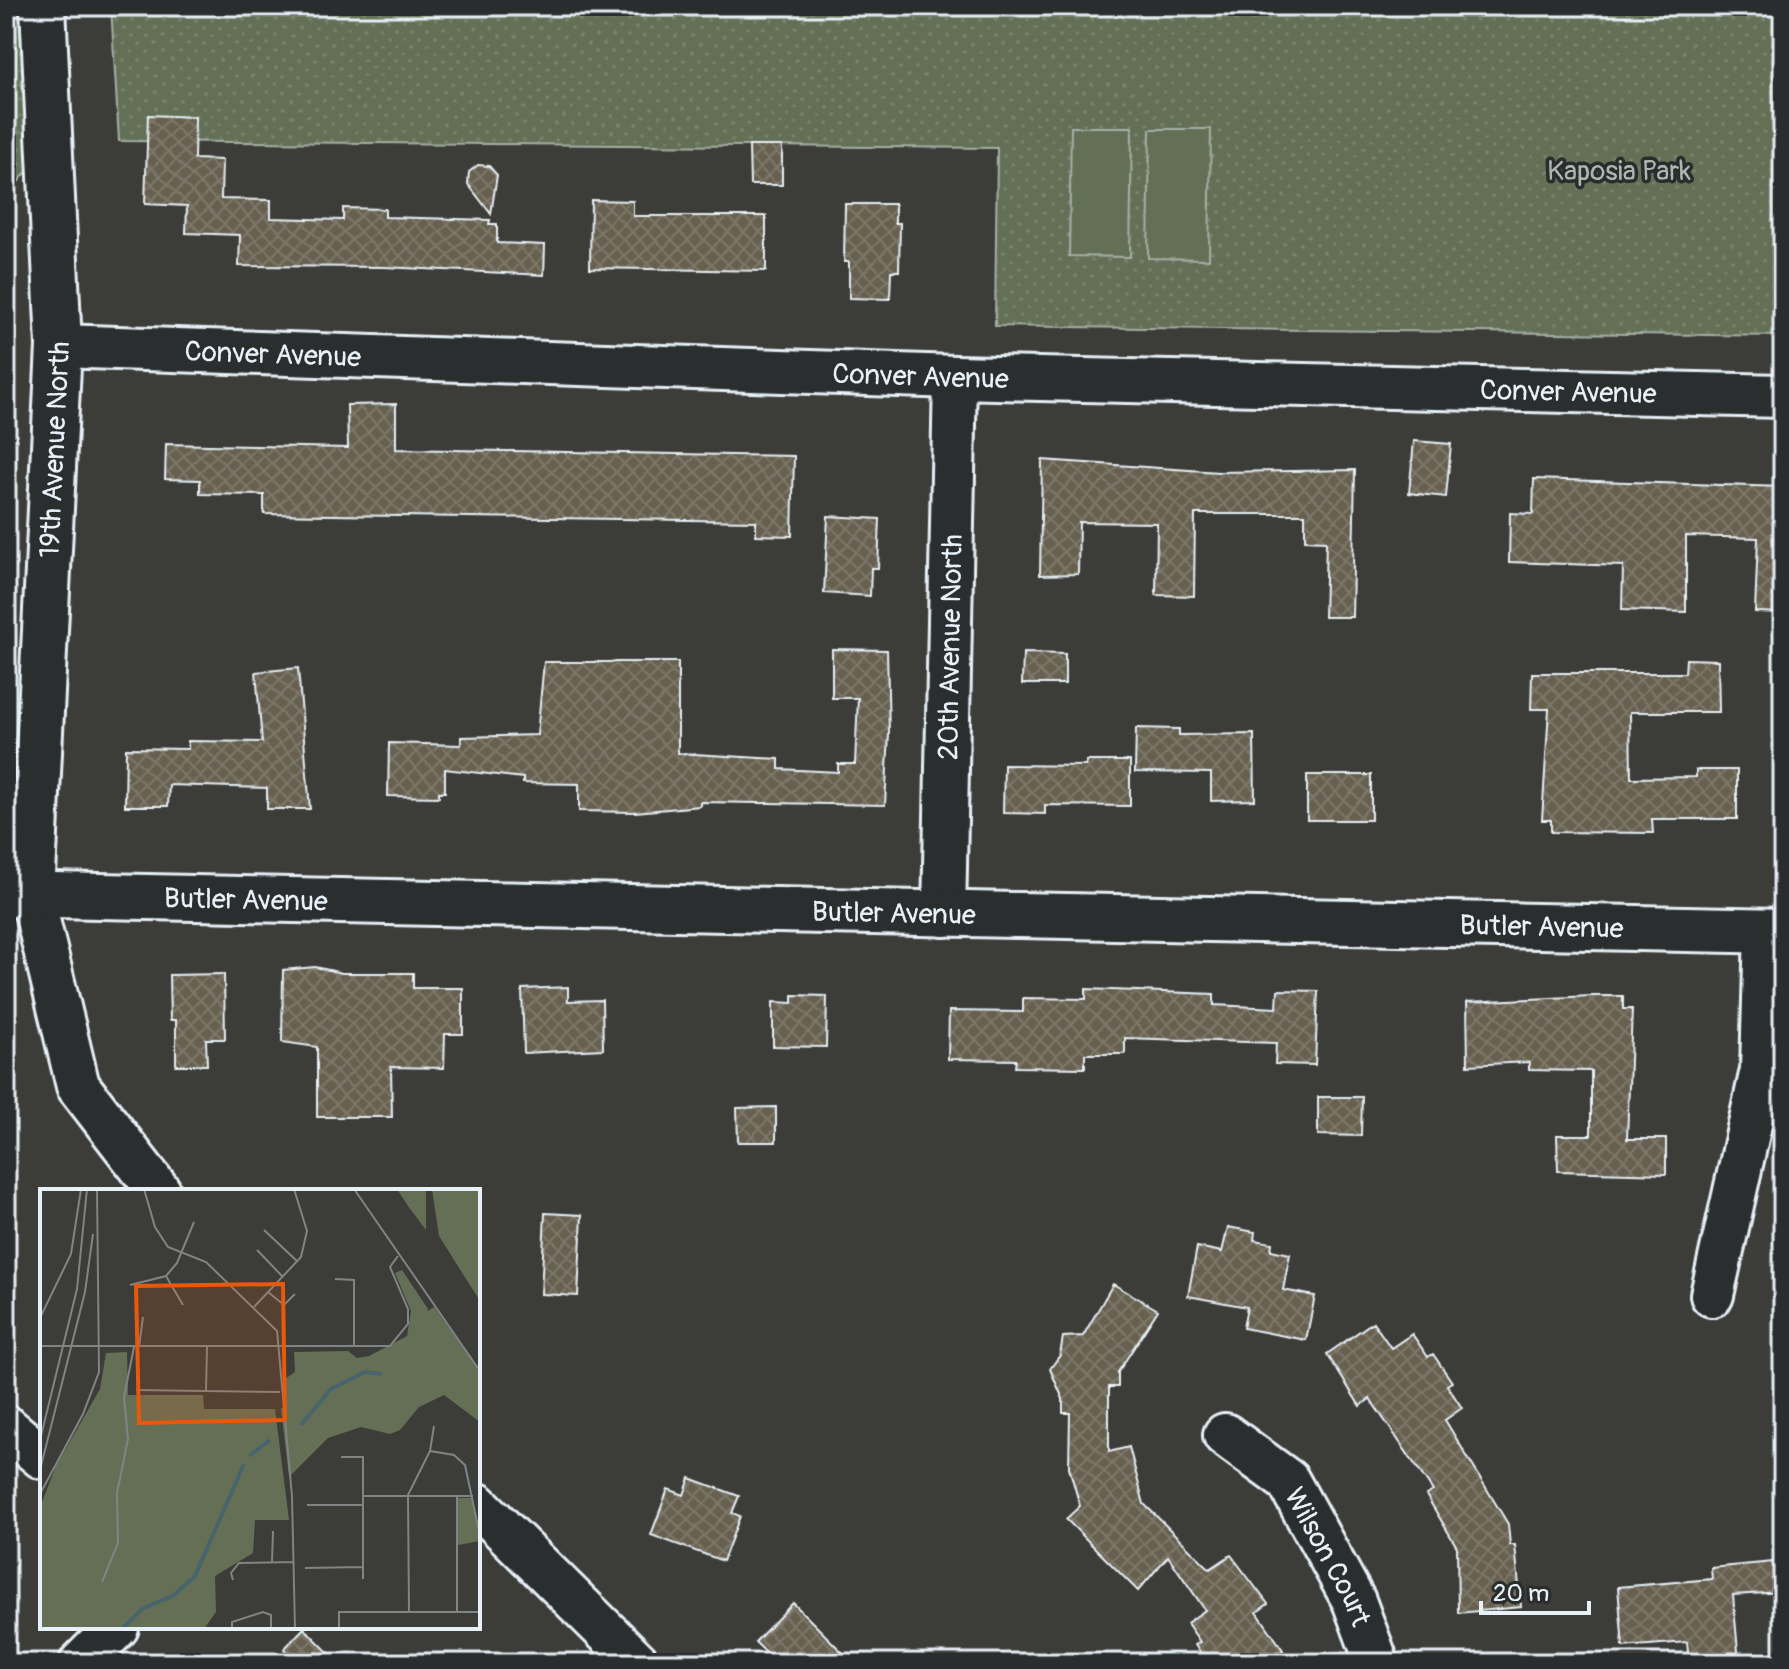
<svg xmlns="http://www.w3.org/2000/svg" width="1789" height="1669" font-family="Pangolin,sans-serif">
<defs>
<pattern id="park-dots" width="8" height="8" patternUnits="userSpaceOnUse" patternTransform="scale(2)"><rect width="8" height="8" fill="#646f56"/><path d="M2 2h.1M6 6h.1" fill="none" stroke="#7a846f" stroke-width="1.8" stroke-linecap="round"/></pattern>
<pattern id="building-cross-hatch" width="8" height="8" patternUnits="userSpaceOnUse" patternTransform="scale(2)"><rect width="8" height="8" fill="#676050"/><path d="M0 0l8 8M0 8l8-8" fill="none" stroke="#7d776a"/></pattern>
</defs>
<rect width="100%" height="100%" fill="#3c3c38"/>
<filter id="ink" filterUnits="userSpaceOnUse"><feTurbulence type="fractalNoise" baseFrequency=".0125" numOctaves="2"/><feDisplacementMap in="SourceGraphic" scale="16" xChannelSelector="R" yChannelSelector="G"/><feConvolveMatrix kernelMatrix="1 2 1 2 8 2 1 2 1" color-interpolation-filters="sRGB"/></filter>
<g filter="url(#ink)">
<path fill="url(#park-dots)" stroke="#a6b0a7" stroke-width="2" d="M6,6H43L52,141L6,197Z
M111,6H1783V336L995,326L997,148L119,141Z"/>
<path fill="#646f56" stroke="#a6b0a7" stroke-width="2" d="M1071,127H1132L1130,257L1069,256Z
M1150,129H1211L1209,259L1148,258Z"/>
<path fill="url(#building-cross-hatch)" stroke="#e8f1f8" stroke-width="2" d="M148,115L195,117L194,159L222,160L221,199L271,200V218L343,220V208L385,209V217L490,220L489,224H497V243L545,245L544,275L384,267L239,266L240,235L186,233L187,206L145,204Z
M749,146H782V185H750Z
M478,165L489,166L497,175L491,214L468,184L469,172Z
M591,200L633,201V216H766V271L590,268Z
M845,204H895V223H900L899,271H891L890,299L849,298V262H844Z
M396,404V449L794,456L792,536L756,535V521L264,514V495L200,494V480L165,479L166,444L348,448L347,405Z
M1414,441L1451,444L1446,497L1409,493Z
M1042,460L1219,472L1355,470L1352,617H1324L1326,541L1305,540V514H1195L1194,596L1156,595L1157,523L1079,522L1078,574L1040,575Z
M1534,479L1783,487V613L1755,612L1758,538L1686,536V612L1622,610L1623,566L1509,562L1510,513L1533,514Z
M828,516L880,519L878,568H871L870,596L824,593Z
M832,649L887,650L889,734L885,805L700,802V806L635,812L579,811V784L523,783V778L445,769V792H439V797L388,796L389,743L461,745V737L537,735L544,662H678V753L779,759V769L838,772V764H855L858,698H832Z
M1023,653L1065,654V684H1022Z
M1686,659L1718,660L1719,712H1630L1631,778L1696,777V770H1737V819H1652L1653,833L1551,832V820H1542L1549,709H1531L1532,673H1685Z
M298,668L310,809H267V788L169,785L168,806H125L126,748L188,749V741L262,742L256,672Z
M1136,728L1179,729V735L1254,734L1255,800L1211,801V773L1135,772Z
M1086,761H1130V806L1045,805V814L1003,813L1004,765L1086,766Z
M1307,775H1371V820H1307Z
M315,967L342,973H413V988H463V1034H445L444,1068L391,1067L392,1117H317V1047L282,1042L283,970Z
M224,974L225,1039H206L207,1065H176V1020H170L169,975Z
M568,987V1001L602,1000L603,1049L524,1053L522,989Z
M1086,989L1214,994V1005L1277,1008L1278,990L1318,991L1315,1065L1275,1064L1276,1043L1125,1038V1054H1085V1068L1015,1067L1016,1060L948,1059L949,1011L1023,1012V998L1086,999Z
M793,995L827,996L826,1047L773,1046V1002L793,1003Z
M1591,996H1623V1009H1632L1627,1139H1666V1174L1558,1171L1557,1135H1591V1071L1529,1070V1062L1468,1065L1467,1002Z
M1318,1097H1362L1361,1136L1318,1135Z
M776,1107V1142H738L737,1108Z
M545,1213L582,1215L578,1296L541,1294Z
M1228,1227L1255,1232L1254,1240L1272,1243L1271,1250L1290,1254L1283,1290L1315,1296L1306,1340L1243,1328L1247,1307L1188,1296L1197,1247L1222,1252Z
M1113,1284L1158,1310L1118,1372V1387H1109V1452L1129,1447L1144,1504L1210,1569L1231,1555L1268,1604L1257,1612L1283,1650L1265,1663H1208L1195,1645L1200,1642L1187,1623L1205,1610L1168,1556L1138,1591L1066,1519L1080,1506L1069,1467L1070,1413H1063V1399L1050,1369L1060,1355L1063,1337L1083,1336Z
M1373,1322L1391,1348L1412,1334L1428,1357L1433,1354L1452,1382L1447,1385L1462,1408L1445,1420L1508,1524L1510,1545H1515L1521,1607L1458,1613L1457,1547L1426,1495L1433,1491L1370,1399L1360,1406L1327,1354Z
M690,1478L739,1496L732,1513L740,1516L723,1561L651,1535L668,1489L684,1495Z
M1783,1561V1592L1733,1595L1739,1663H1689L1687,1642L1623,1647L1618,1587L1712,1579L1711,1568Z
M793,1603L853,1663H777L755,1642Z
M304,1628L339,1663H299L284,1649Z"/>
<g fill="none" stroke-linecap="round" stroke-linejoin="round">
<g stroke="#e8f1f8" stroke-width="48">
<g id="street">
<path id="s1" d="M59,346L955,377L1783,396"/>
<path d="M32,895L78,1086L159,1191"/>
<path id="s2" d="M944,915L955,377"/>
<path d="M1712,1295L1762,1070L1766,930"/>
<path d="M6,1427L42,1457"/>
<path id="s3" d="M1225,1435L1288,1481L1354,1601L1377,1663"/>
<path d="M478,1505L638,1663"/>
<path d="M81,1663L117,1627"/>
</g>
</g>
<g stroke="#e8f1f8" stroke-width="50">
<g id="secondary">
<path id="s4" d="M6,894L1783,931"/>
<path id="s5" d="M32,895L59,346L43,6"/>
</g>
</g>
<use href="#street" stroke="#2a2d2e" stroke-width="42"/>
<use href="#secondary" stroke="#2a2d2e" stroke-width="44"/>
</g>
</g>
<g text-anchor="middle" stroke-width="7" stroke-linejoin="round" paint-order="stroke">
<g font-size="28" fill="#adb6af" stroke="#2a2d2e">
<text x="1619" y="180">Kaposia Park</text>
</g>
<g font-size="28" fill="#e8f1f8" stroke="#2a2d2e">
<text dy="10" stroke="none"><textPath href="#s1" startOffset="214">Conver Avenue</textPath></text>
<text dy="10" stroke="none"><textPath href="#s1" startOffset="862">Conver Avenue</textPath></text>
<text dy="10" stroke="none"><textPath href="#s1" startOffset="1510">Conver Avenue</textPath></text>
<text dy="10" stroke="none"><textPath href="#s5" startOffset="446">19th Avenue North</textPath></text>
<text dy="10" stroke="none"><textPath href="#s2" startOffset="268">20th Avenue North</textPath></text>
<text dy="10" stroke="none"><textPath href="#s4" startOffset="240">Butler Avenue</textPath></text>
<text dy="10" stroke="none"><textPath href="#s4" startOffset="888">Butler Avenue</textPath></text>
<text dy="10" stroke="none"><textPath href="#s4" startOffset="1536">Butler Avenue</textPath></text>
<text dy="10" stroke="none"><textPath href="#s3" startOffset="164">Wilson Court</textPath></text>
</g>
</g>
<g transform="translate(40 1189)">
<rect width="440" height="440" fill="#3c3c38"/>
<path d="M357,0H386V41L368,17ZM362,81L388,120L377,155L245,232V190L255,183L254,163L308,162L317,169L329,167L367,147L371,122L355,84Z" fill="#646f56"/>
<path d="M392,0H440V112L399,47ZM394,118L440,182V233L404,206L379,218L360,241L350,245L321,238L288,249L249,288L241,220L260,195L282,177L348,164L367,154L377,129ZM87,163L88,206H163L164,220H235L249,331H215L213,364L175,387L176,423L164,440H0V318L16,277L60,200L66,164ZM418,309H432L440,352L418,356Z" fill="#646f56"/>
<path d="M440,16V58L418,47L406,22Z" fill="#646f56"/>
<path fill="none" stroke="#48656c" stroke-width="4" d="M261,236L291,200L325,183L342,185M209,267L230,251M82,440L102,420L134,406L155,387L204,275"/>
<path fill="none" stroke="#818485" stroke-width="2" d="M104,0L115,38L128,58L166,73L237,142L252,307L255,440M314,0L440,182M224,41L258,73M217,61L243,88M126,87L143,116M295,90L314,91V158M90,96L126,87L137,74L154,33M228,103L244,116L255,105M214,118L261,68L267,42L254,0M0,129L31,65L41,0M0,157H350L368,135V120L350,78L358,67M99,158L103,128M96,201L240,203M166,202L167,158M0,251L37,100L47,0M390,262L414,266L425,276L440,347M301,268H323V390M0,281L45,103L53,45M0,305L43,225L59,183L57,0M323,307H433M417,307V423M267,316H323M232,373L233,342M265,379L323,378M193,391L191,384L199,374L254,373M62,393L78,354L77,304L88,250L84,208L94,158M369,423L368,306L390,262L394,237M192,440V433L223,423L231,426V440M299,440V423H440"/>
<path fill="#e8590c" fill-opacity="0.15" stroke="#e8590c" stroke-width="4" d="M243,95L245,231L99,234L96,97Z"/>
<rect width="440" height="440" fill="none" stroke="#e8f1f8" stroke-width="4"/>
</g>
<rect width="1789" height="1669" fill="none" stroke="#2a2d2e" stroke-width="32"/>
<rect x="16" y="16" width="1757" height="1637" fill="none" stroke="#e8f1f8" stroke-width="3" filter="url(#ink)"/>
<path d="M1481 1601v12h108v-12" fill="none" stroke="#e8f1f8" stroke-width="4"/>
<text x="1493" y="1601" font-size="24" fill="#e8f1f8" stroke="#2a2d2e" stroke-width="6" paint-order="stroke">20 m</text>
</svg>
